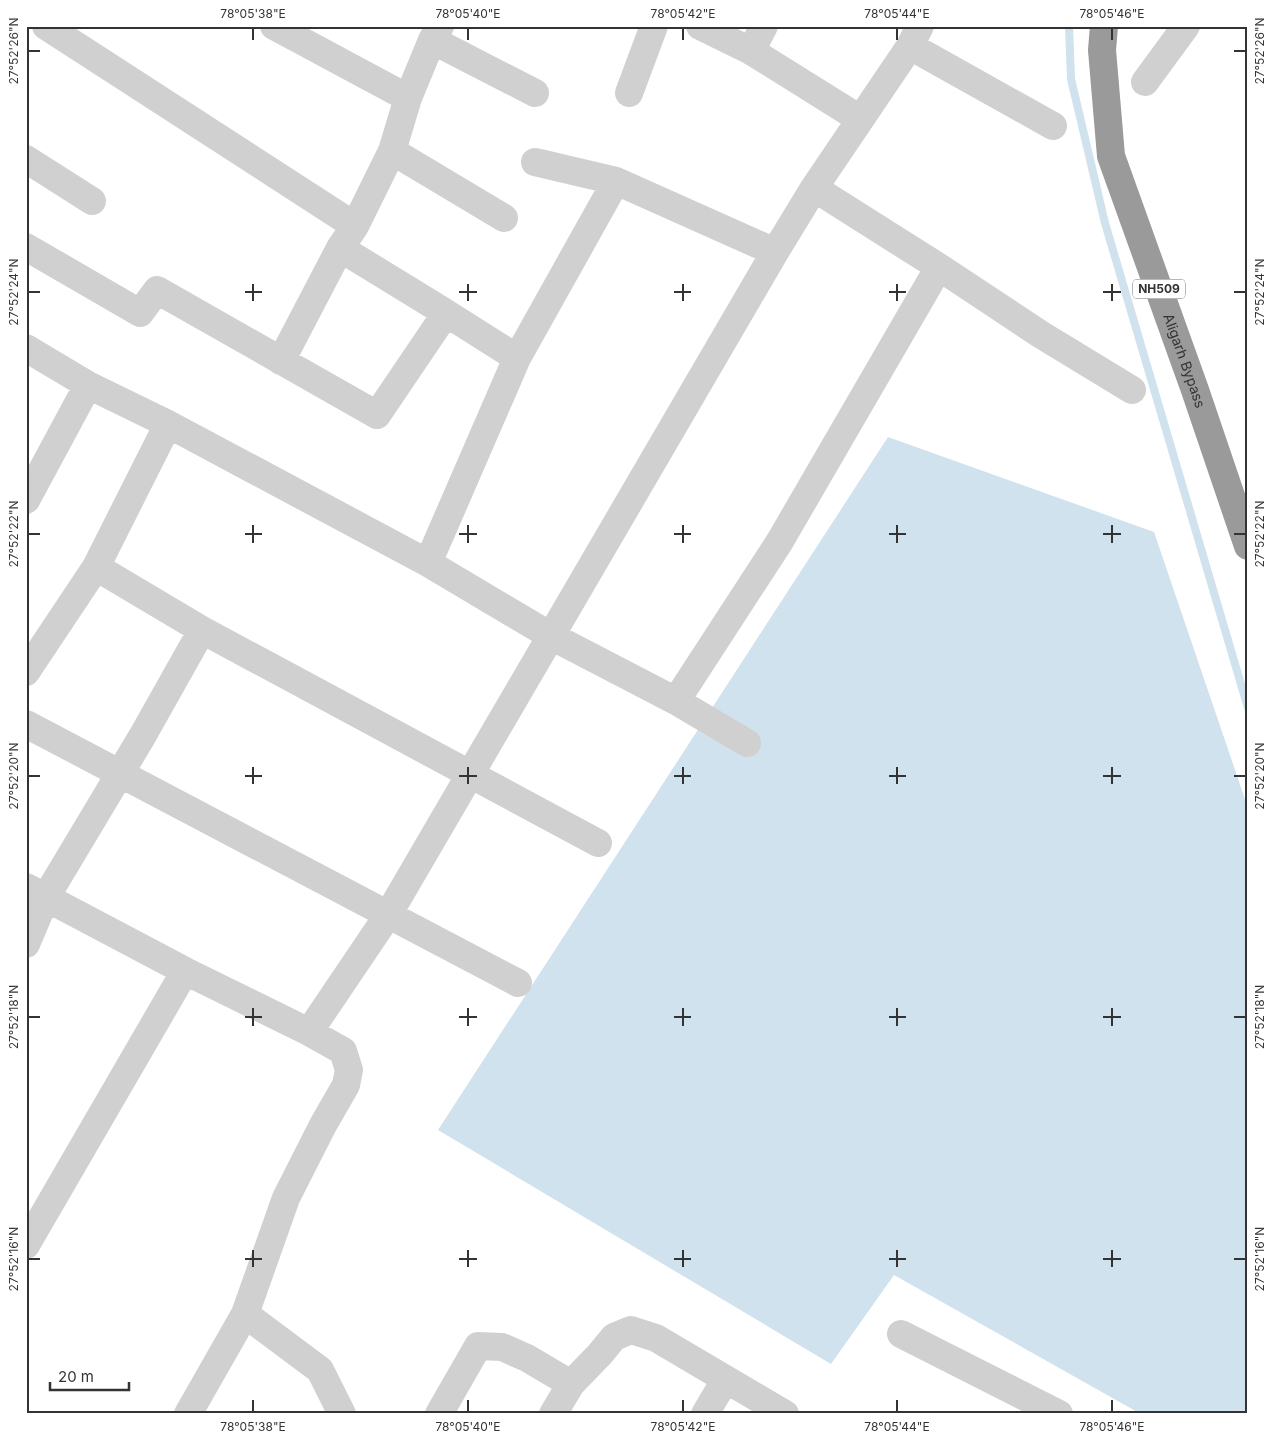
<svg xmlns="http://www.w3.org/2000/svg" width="1274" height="1440" font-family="Inter,sans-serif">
<rect width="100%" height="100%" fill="#fff"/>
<path fill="#cfe2ee" d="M888,437L1154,532L1248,808V1414H1141L894,1275L831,1364L438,1130Z"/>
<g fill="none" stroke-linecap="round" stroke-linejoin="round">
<path stroke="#cfe2ee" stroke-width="8" d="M1069,26L1071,79L1105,223L1248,708"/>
<path stroke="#d0d0d0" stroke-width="28" d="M46,26L355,226
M274,26L408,98
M700,26L751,51L860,119
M432,40L535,93
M910,46L1053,126
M751,51L764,26
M1145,82L1186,26
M629,93L654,26
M392,151L504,218
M26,159L92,201
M535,162L616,181
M814,188L939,267L1040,334L1132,390
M26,247L140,313L157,290L377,415L446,313L340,248
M446,313L517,358
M26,348L88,385L168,424L428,563L551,636L676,701L747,743
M281,361L340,248L355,226L392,151L408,98L432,40L440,26
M26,500L88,385
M428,563L517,358L616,181L775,252
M96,567L202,630L598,843
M26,672L96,567L168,424
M676,701L780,541L939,267
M26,724L518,983
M26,887L185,971L309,1032L343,1051L349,1070L346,1085L323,1125L286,1198L245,1314L188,1414
M26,944L46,897L143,735L202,630
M309,1032L388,915L775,252L814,188L910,46L920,26
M26,1245L185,971
M245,1314L320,1370L342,1414
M901,1334L1059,1414
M439,1414L478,1346L502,1347L527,1358L571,1384
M553,1414L571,1384L600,1354L614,1337L631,1330L656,1338L785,1414
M705,1414L725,1380"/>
<path stroke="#9a9a9a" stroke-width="28" id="s1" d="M1104,26L1102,50L1111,156L1195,390L1248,546"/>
</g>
<path fill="none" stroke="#333" stroke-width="2" d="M253,28V40M468,28V40M683,28V40M897,28V40M1112,28V40M28,51H40M1234,51H1246M253,284V301M468,284V301M683,284V301M897,284V301M1112,284V301M28,292H40M245,292H262M459,292H477M674,292H691M889,292H906M1103,292H1121M1234,292H1246M253,525V543M468,525V543M683,525V543M897,525V543M1112,525V543M28,534H40M245,534H262M459,534H477M674,534H691M889,534H906M1103,534H1121M1234,534H1246M253,767V784M468,767V784M683,767V784M897,767V784M1112,767V784M28,776H40M245,776H262M459,776H477M674,776H691M889,776H906M1103,776H1121M1234,776H1246M253,1008V1026M468,1008V1026M683,1008V1026M897,1008V1026M1112,1008V1026M28,1017H40M245,1017H262M459,1017H477M674,1017H691M889,1017H906M1103,1017H1121M1234,1017H1246M253,1250V1267M468,1250V1267M683,1250V1267M897,1250V1267M1112,1250V1267M28,1259H40M245,1259H262M459,1259H477M674,1259H691M889,1259H906M1103,1259H1121M1234,1259H1246M253,1400V1412M468,1400V1412M683,1400V1412M897,1400V1412M1112,1400V1412"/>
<g text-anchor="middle" stroke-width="5" stroke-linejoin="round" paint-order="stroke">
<rect fill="#fff" stroke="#707070" stroke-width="1" x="1133" y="279.5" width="52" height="19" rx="4"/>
<g font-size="12" font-weight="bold" fill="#333">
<text x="1159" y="293">NH509</text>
</g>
<g font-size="14" fill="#333" stroke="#fff">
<text dy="5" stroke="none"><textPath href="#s1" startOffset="348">Aligarh Bypass</textPath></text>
</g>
</g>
<rect width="1274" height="1440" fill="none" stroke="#ffffff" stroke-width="55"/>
<path d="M50 1382v8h79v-8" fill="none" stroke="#333333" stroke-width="2.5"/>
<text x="58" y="1382" font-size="15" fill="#333333" stroke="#ffffff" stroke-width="4" paint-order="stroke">20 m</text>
<rect x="28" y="28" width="1218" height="1384" fill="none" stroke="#333" stroke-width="2"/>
<g font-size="12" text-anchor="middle" fill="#333">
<text x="253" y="18">78°05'38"E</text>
<text x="468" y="18">78°05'40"E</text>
<text x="683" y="18">78°05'42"E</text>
<text x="897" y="18">78°05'44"E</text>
<text x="1112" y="18">78°05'46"E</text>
<text transform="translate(14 51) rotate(-90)" y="4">27°52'26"N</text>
<text transform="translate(1260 51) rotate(-90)" y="4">27°52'26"N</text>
<text transform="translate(14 292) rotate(-90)" y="4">27°52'24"N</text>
<text transform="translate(1260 292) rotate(-90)" y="4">27°52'24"N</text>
<text transform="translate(14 534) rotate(-90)" y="4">27°52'22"N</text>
<text transform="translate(1260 534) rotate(-90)" y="4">27°52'22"N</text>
<text transform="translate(14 776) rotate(-90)" y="4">27°52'20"N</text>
<text transform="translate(1260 776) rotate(-90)" y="4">27°52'20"N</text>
<text transform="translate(14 1017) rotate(-90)" y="4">27°52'18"N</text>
<text transform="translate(1260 1017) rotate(-90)" y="4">27°52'18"N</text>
<text transform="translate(14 1259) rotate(-90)" y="4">27°52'16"N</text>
<text transform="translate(1260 1259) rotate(-90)" y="4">27°52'16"N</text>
<text x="253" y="1431">78°05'38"E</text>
<text x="468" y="1431">78°05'40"E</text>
<text x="683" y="1431">78°05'42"E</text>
<text x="897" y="1431">78°05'44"E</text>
<text x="1112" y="1431">78°05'46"E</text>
</g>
</svg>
